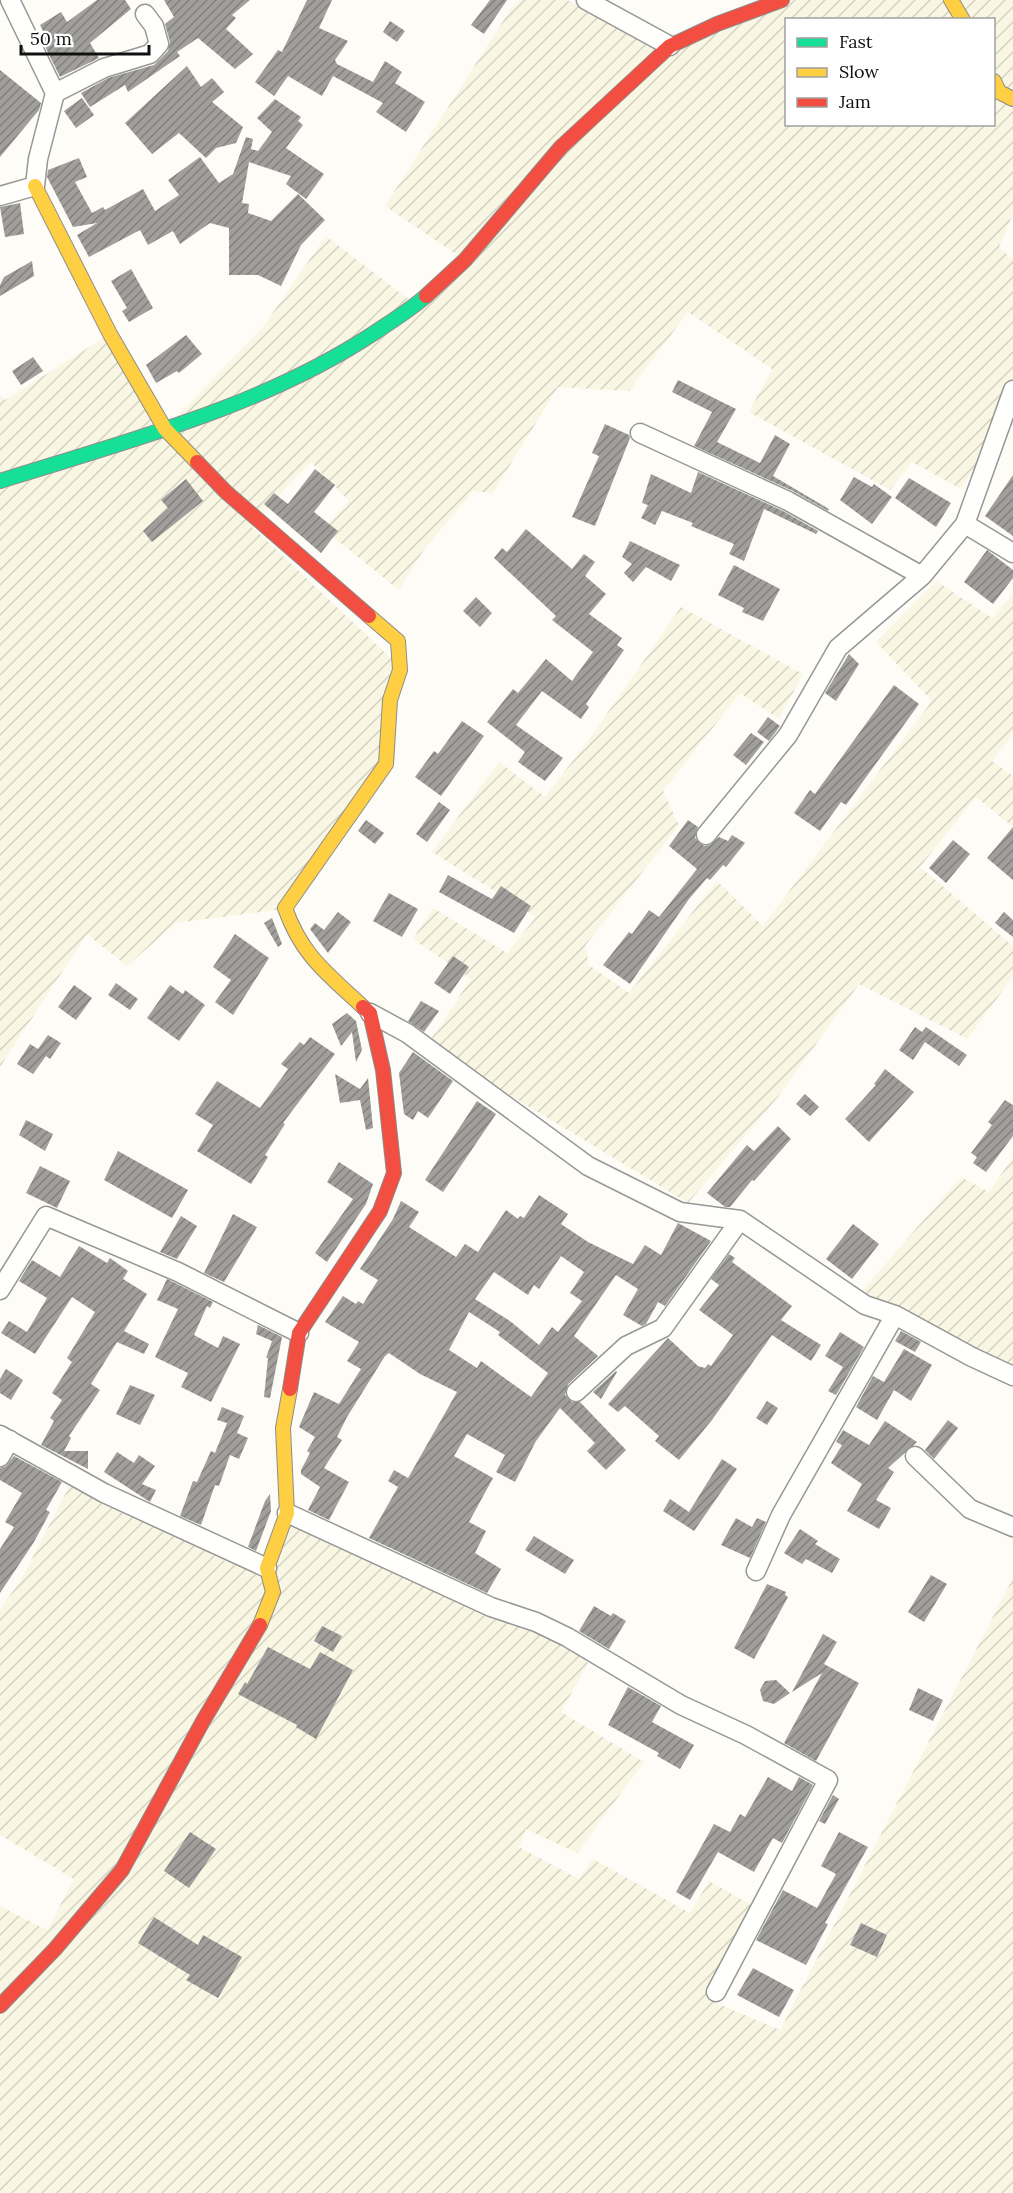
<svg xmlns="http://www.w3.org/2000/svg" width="1013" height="2193" font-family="Lora,serif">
<defs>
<pattern id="farmland-furrows" width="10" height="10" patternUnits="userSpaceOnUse" patternTransform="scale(1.5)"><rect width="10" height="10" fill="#f9f7e4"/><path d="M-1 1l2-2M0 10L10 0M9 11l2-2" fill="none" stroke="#d4d3c3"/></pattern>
<pattern id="building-hatch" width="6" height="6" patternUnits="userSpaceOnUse" patternTransform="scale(1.5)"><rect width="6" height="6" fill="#a19f9c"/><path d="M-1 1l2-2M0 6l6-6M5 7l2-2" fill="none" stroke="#82807e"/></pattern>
</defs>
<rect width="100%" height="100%" fill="#fdfcf7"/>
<path fill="url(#farmland-furrows)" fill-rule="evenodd" d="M521,0H567L670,46L782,0H1013V214L999,247L1013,260V406L961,489L912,462L890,490L749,412L772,369L688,312L629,391L558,387L493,493L473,491L423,551L399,590L323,529L349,501L311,462L250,525L396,663L389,768L276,910L176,923L127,966L87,934L0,1067V395L5,400L110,334L165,429L263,327L326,236L416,305L465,260L385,206L512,7ZM786,20H994V124H786Z
M936,581L992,618L1013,594V734L992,761L1013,776V827L976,797L920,867L1013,946V977L967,1039L859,984L778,1097L688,1203L427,1045L471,979L413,939L433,908L507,953L536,917L432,852L499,762L545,797L588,741L681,607L803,674L779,719L740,693L663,791L679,825L585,946L589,965L629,993L717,881L763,926L932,701L876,642Z
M1013,1157V1376L895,1315L861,1292L961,1177L989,1192Z
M71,1483L227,1562L272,1577L282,1520L490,1618L542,1631L571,1646L588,1663L561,1712L644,1762L577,1853L526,1829L519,1847L579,1879L593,1859L690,1913L709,1881L762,1911L714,2002L780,2030L1013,1578V2193H0V1906L47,1930L74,1879L0,1835V1609L21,1580Z"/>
<path fill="url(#building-hatch)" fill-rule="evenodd" d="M97,0H125L131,9L90,43L99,58L60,77L41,38L45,35L40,25L61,12L67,22Z
M164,0H250L232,15L236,18L226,29L253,54L235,69L198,38L177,52L180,56L128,92L125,85L90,107L81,93L108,78L154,65L168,51L170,42L165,24L174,17Z
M307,0H332L319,28L348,41L335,60L337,64L373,82L385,61L402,72L395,83L425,102L406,132L376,112L383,103L333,76L322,96L288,76L274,96L255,82L278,50L282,52Z
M490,0H507L484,34L471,25Z
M390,21L405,31L397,42L383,32Z
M187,66L201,87L212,78L224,92L212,102L243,127L236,143L216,148L206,158L179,133L152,154L125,123Z
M0,70L41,103L39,110L0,157Z
M82,98L94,115L76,128L64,111Z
M275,99L301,117L298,121L303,125L286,148L324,174L306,199L286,184L291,176L249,162L242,203L249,204L248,213L271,221L298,194L325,220L301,245L281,286L258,275H229V228L210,223L180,244L173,231L148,245L140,230L89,257L77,235L97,223L73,227L47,177L48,170L79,158L87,177L75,182L92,213L103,207L105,210L143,189L155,211L179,195L168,180L200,157L219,183L233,174L246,137L253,139L251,149L258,151L272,132L257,118Z
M20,203L24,234L5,237L0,207Z
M32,261L34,276L0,296V285L4,277Z
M131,269L153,308L129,322L122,311L127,308L111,281Z
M186,335L202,354L179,373L177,371L156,383L146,365Z
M33,357L43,371L21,385L12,371Z
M678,380L736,409L717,442L760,463L775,435L790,444L773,476L829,509L828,511L793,491L694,446L712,412L672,392Z
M605,424L629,435L630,438L595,526L572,517L599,456L592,453Z
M315,469L335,485L314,512L338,531L321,553L264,504L274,493L288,504Z
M698,472L783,511L818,531L816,534L764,509L744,561L729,554L734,544L691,526L693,523L662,511L655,525L641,518L648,505L642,503L651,474L691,493Z
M1013,475V536L985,516Z
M854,477L872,487L874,484L892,497L872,524L840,500Z
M909,478L951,503L936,527L895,498Z
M186,479L203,501L152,542L143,531L168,508L161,500Z
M526,529L572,569L584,554L595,562L585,576L606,594L589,614L622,638L617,645L624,650L586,704L589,707L581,719L542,691L516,725L563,758L545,781L518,762L525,752L487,722L513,689L518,693L546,659L572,681L593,652L552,620L556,616L494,558L502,548L507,552Z
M630,541L680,565L671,581L646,567L633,582L624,573L632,564L622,557Z
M987,550L1013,570V578L993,604L964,582Z
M734,565L780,589L763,621L742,612L744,608L718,595Z
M476,597L492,613L480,627L463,611Z
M849,654L859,664L836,701L825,693Z
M894,685L919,704L846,805L841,802L820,831L794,813L810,790L815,794Z
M768,717L780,726L769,741L757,732Z
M462,721L484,736L441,796L415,777L434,751L438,754Z
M751,733L764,742L746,765L733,755Z
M439,802L450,810L427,842L416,834Z
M366,820L384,833L375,844L358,831Z
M688,820L698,827L695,838L704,846L710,845L719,837L728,841L732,835L745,843L726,867L723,865L710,880L707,878L689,899L630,984L603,965L629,932L632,934L649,910L659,917L697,869L669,846Z
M1013,827V880L987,858Z
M953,840L970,854L946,883L929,868Z
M448,875L492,899L501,886L531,906L514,933L439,892Z
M389,893L418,909L402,937L373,921Z
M338,912L351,922L328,953L310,929L315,923L324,930Z
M1004,912L1013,920V937L995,923Z
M272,918L282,944L278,947L264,923Z
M235,934L269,958L233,1015L215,1002L231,980L213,967Z
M453,956L469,967L450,994L434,983Z
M116,983L138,999L130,1010L108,995Z
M74,985L92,998L76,1020L58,1007Z
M170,985L183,994L185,990L205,1005L179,1041L147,1018Z
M421,1001L439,1011L424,1032L408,1021Z
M347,1013L356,1021L362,1050L356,1062L352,1032L341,1046L332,1024Z
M915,1027L922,1032L926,1027L967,1055L959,1066L925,1042L913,1060L899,1050Z
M48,1035L61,1043L50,1059L46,1056L33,1074L17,1064L30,1044L38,1049Z
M310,1037L335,1054L283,1123L285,1124L265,1155L268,1157L251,1184L197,1151L213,1125L195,1114L217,1081L260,1108L288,1069L281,1064L300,1042L304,1045Z
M413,1052L453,1081L428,1118L418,1111L413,1120L404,1114L399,1073Z
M885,1069L914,1092L869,1142L845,1119L876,1085L874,1084Z
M335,1074L360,1089L368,1078L373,1128L366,1130L360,1100L340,1103Z
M805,1094L819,1107L810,1116L796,1104Z
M1005,1100L1013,1105V1136L986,1172L973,1163L977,1157L971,1153L992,1125L988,1122Z
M477,1101L496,1114L443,1192L425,1180Z
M26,1120L53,1134L45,1151L19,1135Z
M778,1126L791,1139L754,1181L752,1180L730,1207H725L707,1193L747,1145L754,1151Z
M118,1151L188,1190L172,1218L104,1180Z
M339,1162L373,1184L366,1204L327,1262L315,1253L353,1199L327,1182Z
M40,1166L70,1181L57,1208L26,1193Z
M539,1195L568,1214L561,1224L588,1242L633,1264L645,1245L661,1255L678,1223L711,1241L665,1306L658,1302L646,1324L642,1326L623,1315L638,1289L616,1275L574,1336L598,1356L568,1384L565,1395L572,1402H580L626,1450L606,1470L587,1451L595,1443L560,1408L536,1441L515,1482L496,1472L505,1455L467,1434L454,1456L493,1478L469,1522L486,1531L475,1553L501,1569L487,1593L369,1538L398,1487L388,1481L394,1470L408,1478L457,1392L420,1374L389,1353L385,1356L347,1417L337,1437L342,1440L324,1468L349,1482L329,1520L308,1510L320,1487L301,1474V1470L310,1453L307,1451L315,1437L299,1427L314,1392L339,1404L361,1369L347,1361L359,1342L325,1322L343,1296L356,1304L358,1301L363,1304L378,1280L360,1269L393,1219L401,1201L419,1212L409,1227L456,1257L465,1244L478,1252L506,1210L518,1219L520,1216L524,1218ZM561,1256L584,1272L570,1293L582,1301L558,1332L552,1327L539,1345L510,1321L475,1299L494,1272L528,1295L534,1285L539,1289ZM469,1312L500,1332L498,1335L548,1373L531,1397L481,1361L477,1368L449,1350Z
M233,1214L257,1227L224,1282L204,1273Z
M181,1216L197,1226L177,1259L160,1252Z
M853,1224L879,1244L852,1279L826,1259Z
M79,1246L107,1263L110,1258L128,1271L123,1279L147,1294L124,1331L149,1344L144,1354L117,1342L91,1384L100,1390L69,1436L71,1438L64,1451H88V1469L41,1445L54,1421L50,1418L62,1400L52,1393L72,1362L67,1358L95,1312L72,1297L35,1354L1,1333L9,1321L27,1332L47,1298L19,1281L32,1260L60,1277Z
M729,1254L735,1258L732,1262L792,1306L781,1320L821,1345L811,1361L772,1335L712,1420L679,1460L655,1441L659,1436L625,1406L618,1412L608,1404L668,1338L698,1366L705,1368L708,1364L711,1366L733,1335L699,1310L719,1285L711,1279Z
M167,1279L213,1302L210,1308L207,1306L194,1335L218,1348L223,1336L240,1344L211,1402L181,1387L188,1373L155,1357L178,1309L157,1300Z
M258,1325L282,1337L270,1398L264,1397L268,1358H266L272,1341L256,1334Z
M901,1331L921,1342L915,1352L895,1341Z
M840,1332L864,1347L836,1395L828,1391L843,1367L825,1356Z
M904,1349L932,1365L911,1401L894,1390L877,1420L856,1407L873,1376L884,1382Z
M6,1369L23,1380L11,1400L0,1393V1379Z
M616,1371L617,1372L601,1399L593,1392Z
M130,1385L155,1395L140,1425L116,1414Z
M767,1401L778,1408L767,1425L756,1418Z
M222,1407L244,1416L237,1433L248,1438L239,1459L230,1455L219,1486L215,1485L201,1525L180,1516L193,1481L197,1482L211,1451L215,1453L227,1423L217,1420Z
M948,1420L958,1428L934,1459L925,1450Z
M885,1421L917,1442L888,1468L894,1472L876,1500L891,1508L879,1529L847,1511L862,1484L831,1463L842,1445L836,1442L843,1430L869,1445Z
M117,1452L134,1463L139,1455L155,1466L142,1484L156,1490L150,1502L104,1472Z
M14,1456L62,1482L46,1510L50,1512L34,1542L0,1593V1549L14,1527L5,1522L22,1493L0,1480V1468L6,1466Z
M722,1459L737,1469L694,1531L663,1511L670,1499L689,1512Z
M270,1494L271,1511L256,1551L248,1547L265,1501Z
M736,1518L752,1527L757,1518L766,1522L750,1558L721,1545Z
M800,1529L818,1541L815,1544L840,1559L832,1573L806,1559L802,1564L784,1553Z
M534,1536L574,1560L565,1574L525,1550Z
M931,1575L947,1584L924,1622L908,1612Z
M767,1584L786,1592L785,1595L788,1597L754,1659L734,1648Z
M594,1606L611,1616L613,1613L626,1621L609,1649L579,1631Z
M322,1626L342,1636L333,1652L314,1641Z
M823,1634L837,1642L824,1664L859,1683L816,1761L784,1743L822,1673L792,1692Z
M268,1647L310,1669L320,1652L353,1670L316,1739L296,1727L297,1725L238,1694L245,1682L247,1684Z
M776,1680L790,1693L774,1704L763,1701L760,1690L765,1681Z
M628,1687L661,1706L652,1722L694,1745L680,1769L657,1756L659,1753L608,1725Z
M918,1688L943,1700L933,1721L909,1710Z
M768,1777L792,1791L799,1777L813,1785L782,1843L773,1838L754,1872L718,1852L690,1900L676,1892L714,1824L730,1832L740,1814L745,1817Z
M833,1795L839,1799L825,1824L819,1821Z
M190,1832L216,1849L189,1888L164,1871Z
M839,1832L868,1847L825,1923L828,1924L806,1965L756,1940L783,1890L817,1908L836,1874L821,1866Z
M154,1917L198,1945L203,1935L242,1957L218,1998L186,1980L190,1975L138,1943Z
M861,1923L887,1935L877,1957L850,1945Z
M753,1968L794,1990L779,2017L737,1995Z"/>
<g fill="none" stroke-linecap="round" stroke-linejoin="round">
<g stroke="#979795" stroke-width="21">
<path id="street" d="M586,0L670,46
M55,93L104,68L150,54L159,44L154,26L145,14
M0,196L35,186L38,159L55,93L10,0
M640,433L788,501L922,576
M965,524L1013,553
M706,835L788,735L838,648L922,576L965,524L1013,390
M370,1013L407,1033L588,1166L680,1212L740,1220L865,1305L895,1315L972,1357L1013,1376
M0,1290L46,1216L178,1272L299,1333
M576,1392L626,1346L663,1328L740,1220
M0,1435L104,1493L267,1568
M915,1456L970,1509L1013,1527
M0,1457L10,1440
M287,1513L491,1607L536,1622L567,1637L681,1705L746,1735L828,1780L716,1992
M756,1571L781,1515L895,1315"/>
</g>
<g stroke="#8e8d8b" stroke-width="16">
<path id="fast" d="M0,481C127,441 262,407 374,333C392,321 410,310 426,296"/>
</g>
<g stroke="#8e8d8b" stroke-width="16">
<path id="slow" d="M951,0L963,20
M994,81L999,92L1013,99
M35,186L110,334L165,429L197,462
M363,1007C327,973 302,956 285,908L386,764L390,700L400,670L398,641L369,616
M260,1625L273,1592L267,1568L287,1513L283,1428L290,1389"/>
</g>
<g stroke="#8e8d8b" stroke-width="16">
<path id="jam" d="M426,296L465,260L561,147L670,46L717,24L782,0
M197,462L226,492L369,616
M290,1389L299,1333L380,1211L394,1173L383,1070L370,1013L363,1007
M0,2006L55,1949L122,1870L203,1721L260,1625"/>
</g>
<use href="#street" stroke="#fffffe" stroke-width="18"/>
<use href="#fast" stroke="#16e098" stroke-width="14"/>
<use href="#slow" stroke="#ffcf43" stroke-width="14"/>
<use href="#jam" stroke="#f24e42" stroke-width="14"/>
</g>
<rect x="785" y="18" width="210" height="108" fill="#ffffff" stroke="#a0a0a0" stroke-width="1.5"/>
<rect x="797" y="38" width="30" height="9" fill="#16e098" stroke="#a0a0a0" stroke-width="1.5"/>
<text x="839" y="48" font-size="18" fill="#111111">Fast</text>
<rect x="797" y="68" width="30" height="9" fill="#ffcf43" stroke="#a0a0a0" stroke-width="1.5"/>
<text x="839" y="78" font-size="18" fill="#111111">Slow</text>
<rect x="797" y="98" width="30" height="9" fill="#f24e42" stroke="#a0a0a0" stroke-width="1.5"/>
<text x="839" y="108" font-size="18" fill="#111111">Jam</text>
<path d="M21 45v9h128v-9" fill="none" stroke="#111111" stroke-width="3"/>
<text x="30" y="45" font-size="18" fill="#111111" stroke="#ffffff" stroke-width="4.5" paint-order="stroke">50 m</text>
</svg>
